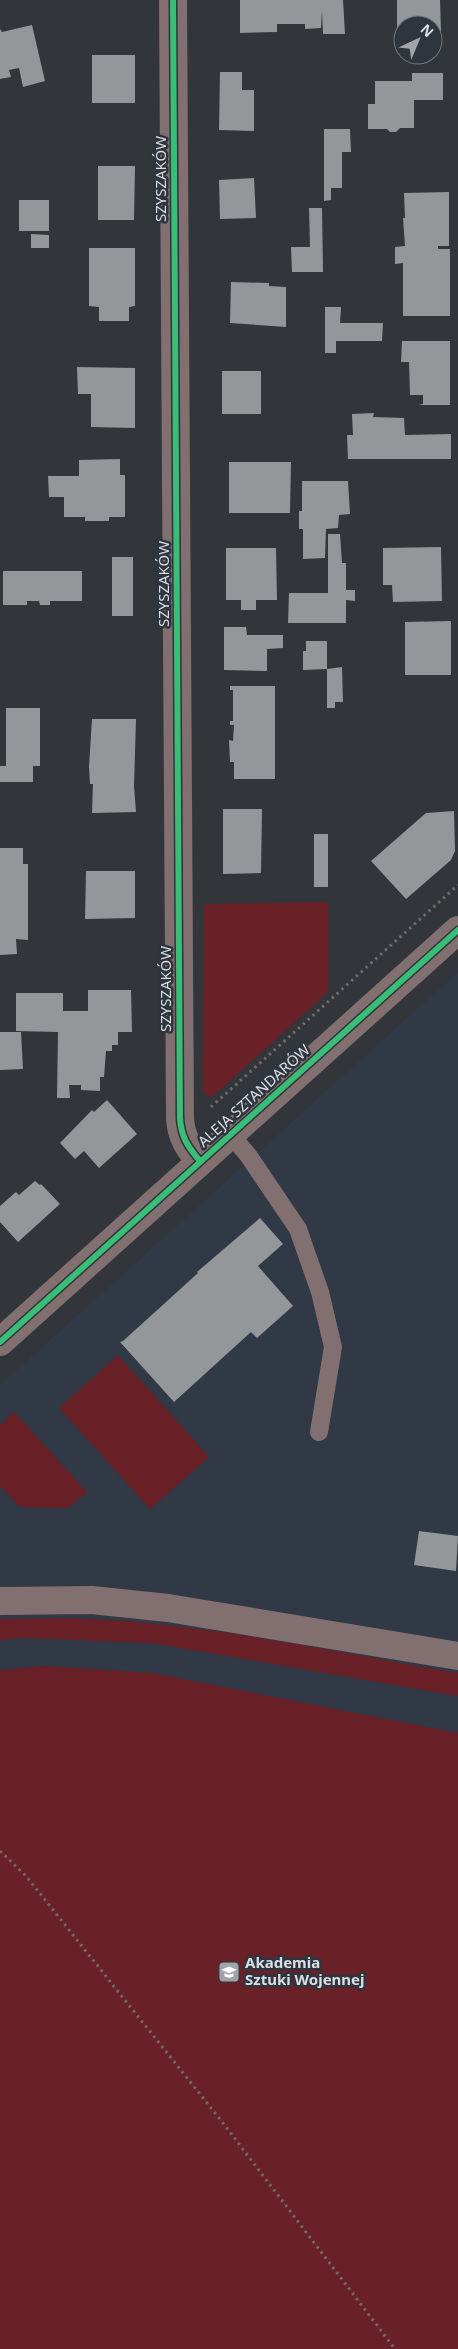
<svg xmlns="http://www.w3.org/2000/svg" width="458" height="2349" font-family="'Noto Sans',sans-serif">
<rect width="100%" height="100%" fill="#32363a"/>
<path fill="#303945" d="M458,972V2349H0V1385Z"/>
<path fill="#692027" d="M328,902V992L212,1097L203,1093L204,904Z
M118,1355L209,1457L150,1509L59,1408Z
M14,1412L87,1492L68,1508L20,1507L0,1486V1425Z
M61,1618C194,1620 327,1651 458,1673V1696L152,1643L26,1638L0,1640V1619Z
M45,1666L152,1673L458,1733V2349H0V1670Z"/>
<path fill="#93979a" d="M240,0H343L345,34H323L322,11L321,28L305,29V24H277V32L240,33Z
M397,0H440L441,32H433V25H403V33H397Z
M32,25L45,81L23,87L19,68L9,70L11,77L0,79V29L2,32Z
M92,55H135V103H92Z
M220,72H242V90H254V131L219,130Z
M412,73H443V100H414V128H400L396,132H390L387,129H368V104H375V81H412Z
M324,129H350L351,152H342V188H331V200L324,201Z
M98,166H135L134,220H98Z
M254,178L256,218L220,219L219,180Z
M449,192V246H438V249H450V316H403V263L395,264V247L405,246L403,218H405L404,193Z
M19,200H49V231H19Z
M309,208H322L323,272H292L291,247H310Z
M31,234L49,235V248H31Z
M89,248H135V306L129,307V321H99V307L89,306Z
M231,282L269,283V286L286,287V327L230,323Z
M325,307H341L340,323H383L382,341H336V353H325Z
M402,341H450V405H418L423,404V395H410L409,362H401Z
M77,367L135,368V428L91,427V394H78Z
M222,371H261V414H222Z
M374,413L373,417L404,418L405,435L451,434V459H348L347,435H353L352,414Z
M120,459V475H125V517H109V521H85V517H64V497H49L48,476H79V460Z
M229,462H291L290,513H229Z
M302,481H348L350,514L339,515L338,528L326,529L325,558L303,559V529H299V511H302Z
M328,534H340L342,563H346V590H355V601L346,600V623H288L289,593H328Z
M441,547L442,601L393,602L392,585H383V548Z
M226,548H276L277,600H256V610H241V600H226Z
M112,557H133V616H112Z
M3,571H82V601H50V605H40L39,601H27V605H3Z
M451,621V675H405V622Z
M224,627H246L247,635H283V648L267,649V671L224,670Z
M306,641H327V669L303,670V651H306Z
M342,667L343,702H335V708H327V669Z
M230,686H275V779H234V762H230L229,740L233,741L234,725H230V721H233V690H230Z
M6,708H40V766H33V782H0V766H6Z
M92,719H136L134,786L136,812L92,813L93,784H90L89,767Z
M223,809H262L261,873L223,874Z
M454,811L455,851L451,860L406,899L371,861L426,813Z
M314,834H328V887H314Z
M0,848H23V864H28V940L16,939L17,954L0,955Z
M86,871H135V918L85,919Z
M88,990H131L132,1032H118V1045H112V1051H106L104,1077H100V1091L81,1090V1085H69L70,1098H57L58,1032L16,1031V993H63V1011H88Z
M0,1032H21L23,1069L0,1070Z
M107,1100L137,1134L99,1168L84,1151L75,1159L60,1143L92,1110L94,1112Z
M35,1181L40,1185L41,1184L60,1204L18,1242L0,1222V1206L16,1192L19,1195Z
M260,1218L283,1244L258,1266L293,1306L257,1338L251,1332L174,1402L120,1342L123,1341L198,1273L197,1272Z
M419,1531L458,1536L456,1571L414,1565Z"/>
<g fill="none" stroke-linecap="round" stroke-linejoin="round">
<path stroke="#70696a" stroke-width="3" stroke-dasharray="2.5 4" stroke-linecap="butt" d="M211,1107L458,885
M0,1851L26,1876L223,2123L395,2349"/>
<path stroke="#826f70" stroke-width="18" d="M230,1134L248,1155L298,1229L320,1292L333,1347L319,1432"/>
<path stroke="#826f70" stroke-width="28" d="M173,0L180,1118C181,1137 188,1147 200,1161
M0,1601L92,1600L168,1608L458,1656"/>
<path stroke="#826f70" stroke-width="28" d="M0,1342L458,930"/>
<g stroke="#2f353d" stroke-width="9">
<path id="cycleway" d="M173,0L180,1118C181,1137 188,1147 200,1161
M0,1342L458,930"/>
</g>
<use href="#cycleway" stroke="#3abd76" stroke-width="6"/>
</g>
<defs>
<g id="university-square" transform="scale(1.125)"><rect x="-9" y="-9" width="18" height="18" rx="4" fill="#a0a4a8" stroke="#2f353d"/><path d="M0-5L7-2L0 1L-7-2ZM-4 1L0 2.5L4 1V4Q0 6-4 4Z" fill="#fff"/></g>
</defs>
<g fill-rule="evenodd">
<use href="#university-square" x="229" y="1972"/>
</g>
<g text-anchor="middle" stroke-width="5" stroke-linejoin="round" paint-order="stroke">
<g font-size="15" fill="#dbdfe4" stroke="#2f353d">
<text transform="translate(161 179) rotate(-90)" y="5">SZYSZAKÓW</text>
<text transform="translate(164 584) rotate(-90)" y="5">SZYSZAKÓW</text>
<text transform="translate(166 989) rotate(-90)" y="5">SZYSZAKÓW</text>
<text transform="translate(254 1096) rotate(-42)" y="5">ALEJA SZTANDARÓW</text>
</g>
<g font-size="15" font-weight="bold" fill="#dbdfe4" stroke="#2f353d" text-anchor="start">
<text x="245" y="1968">Akademia<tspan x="245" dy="17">Sztuki Wojennej</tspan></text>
</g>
</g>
<g transform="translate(418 40) rotate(44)"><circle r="24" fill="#2f353d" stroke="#747980"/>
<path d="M0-4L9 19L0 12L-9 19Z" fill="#a0a4a8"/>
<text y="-8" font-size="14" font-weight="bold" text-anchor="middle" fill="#dbdfe4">N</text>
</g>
</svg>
